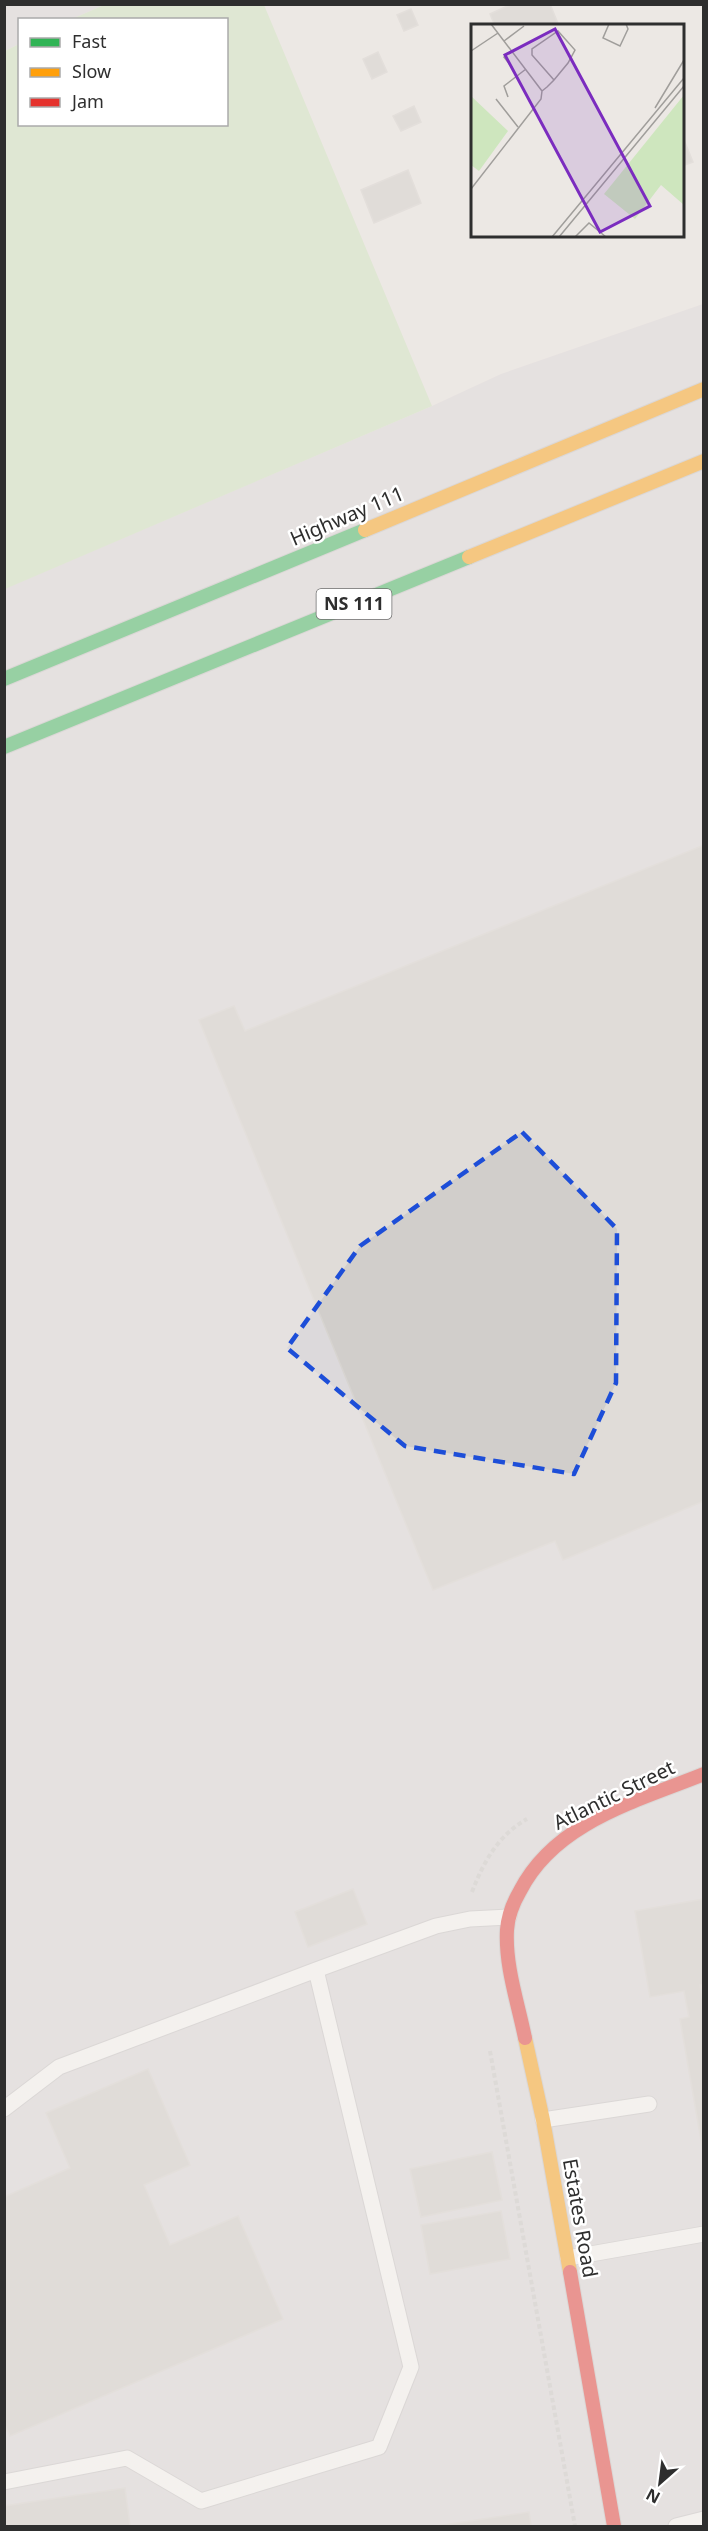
<svg xmlns="http://www.w3.org/2000/svg" width="708" height="2531" font-family="'Noto Sans',sans-serif">
<rect width="100%" height="100%" fill="#ece8e4"/>
<path fill="#dcd9db" d="M4,5L5,4L104,5L72,19L20,20L19,44L5,51Z
M703,304V2526H5L4,589L432,406L501,374Z"/>
<path fill="#cee6be" d="M104,5H264L432,406L5,589V51L19,44L20,124H226V20L72,19Z"/>
<path fill="#d1cecb" stroke="#d7d4d0" stroke-width="1.5" d="M512,4H550L559,26H495L490,14Z
M411,9L418,25L404,31L397,15Z
M378,52L387,72L372,79L363,59Z
M414,106L421,122L401,131L393,116Z
M682,135L693,162L682,166Z
M408,170L421,203L374,223L361,190Z
M704,845V1501L563,1560L555,1541L433,1590L199,1020L234,1006L245,1031Z
M353,1889L367,1924L308,1947L295,1912Z
M704,1899V1984L700,1985L704,2006V2157L680,2019L689,2017L684,1991L650,1997L635,1911Z
M148,2069L190,2165L144,2185L170,2245L238,2216L283,2319L10,2436L4,2423V2197L70,2168L46,2113Z
M492,2152L502,2200L421,2217L410,2169Z
M501,2211L510,2259L430,2274L421,2225Z
M125,2488L130,2526H4V2506Z
M529,2512L531,2526H437Z"/>
<g fill="none" stroke-linecap="round" stroke-linejoin="round">
<g stroke="#c5c4c5" stroke-width="17">
<path id="lane" d="M4,2109L59,2067L316,1970L436,1926L470,1919L509,1917
M543,2120L649,2104
M568,2258L704,2234
M4,2482L127,2458L201,2501L379,2447L411,2367L316,1970
M676,2526L704,2519"/>
</g>
<g stroke="#c5c4c5" stroke-width="16">
<path id="fast" d="M4,679L365,530
M4,747L469,557"/>
</g>
<g stroke="#c5c4c5" stroke-width="16">
<path id="slow" d="M365,530L704,389
M469,557L704,461
M525,2038L543,2120L570,2272"/>
</g>
<g stroke="#c5c4c5" stroke-width="16">
<path id="jam" d="M525,2038C518,2003 505,1966 507,1930C508,1916 513,1903 520,1891C555,1822 637,1801 704,1774
M570,2272L614,2526"/>
</g>
<path stroke="#c9c9c8" stroke-width="4" stroke-dasharray="4.5 3" stroke-linecap="butt" d="M472,1892C483,1863 498,1835 527,1819
M490,2051L575,2526"/>
<use href="#lane" stroke="#fcfcfb" stroke-width="15"/>
<use href="#fast" stroke="#30b455" stroke-width="14"/>
<use href="#slow" stroke="#ff9f0a" stroke-width="14"/>
<use href="#jam" stroke="#e5322d" stroke-width="14"/>
</g>
<path d="M0 0H708V2531H0ZM522,1132L617,1229L616,1383L574,1474L405,1446L287,1348L360,1246Z" fill="#ece8e4" fill-opacity=".55" fill-rule="evenodd"/>
<path fill="none" stroke="#1d4ed8" stroke-width="4.5" stroke-dasharray="12 8" stroke-linejoin="round" d="M522,1132L617,1229L616,1383L574,1474L405,1446L287,1348L360,1246Z"/>
<g text-anchor="middle" stroke-width="5" stroke-linejoin="round" paint-order="stroke">
<rect fill="#fff" stroke="#6d6d6d" stroke-width="1.5" x="316.5" y="589" width="75" height="30" rx="4.5"/>
<g font-size="18" font-weight="bold" fill="#2e2e2e">
<text x="354" y="610">NS 111</text>
</g>
<g font-size="20" fill="#2e2e2e" stroke="#fff">
<text transform="translate(347 516) rotate(-23)" y="7">Highway 111</text>
<text transform="translate(614 1795) rotate(-26)" y="7">Atlantic Street</text>
<text transform="translate(580 2218) rotate(80)" y="7">Estates Road</text>
</g>
</g>
<g transform="translate(471 24)">
<rect width="213" height="213" fill="#ece8e4"/>
<path d="M213,71V181L190,161L164,195L133,170ZM0,72L37,107L8,147L0,141Z" fill="#cee6be"/>
<path fill="none" stroke="#a09e9b" stroke-width="1.5" d="M20,0L71,67M138,0L132,14L149,22L157,5L155,0M33,17L53,2M0,27L27,9M40,42L33,33L40,27M71,67L76,63L83,56L97,39L104,26L87,7L61,25V31L83,56M37,73L33,62L55,45M25,75L47,103M184,84L213,36M0,165L70,75L71,67M81,213L213,54M88,213L213,62M104,213L118,199L135,213"/>
<path fill="#7b2cbf" fill-opacity="0.15" stroke="#7b2cbf" stroke-width="3" d="M84,5L179,182L129,208L34,31Z"/>
<rect width="213" height="213" fill="none" stroke="#2e2e2e" stroke-width="3"/>
</g>
<rect width="708" height="2531" fill="none" stroke="#2e2e2e" stroke-width="12"/>
<rect x="18" y="18" width="210" height="108" fill="#ffffff" stroke="#ababab" stroke-width="1.5"/>
<rect x="30" y="38" width="30" height="9" fill="#30b455" stroke="#ababab" stroke-width="1.5"/>
<text x="72" y="48" font-size="18" fill="#2e2e2e">Fast</text>
<rect x="30" y="68" width="30" height="9" fill="#ff9f0a" stroke="#ababab" stroke-width="1.5"/>
<text x="72" y="78" font-size="18" fill="#2e2e2e">Slow</text>
<rect x="30" y="98" width="30" height="9" fill="#e5322d" stroke="#ababab" stroke-width="1.5"/>
<text x="72" y="108" font-size="18" fill="#2e2e2e">Jam</text>
<g transform="translate(660 2483) rotate(208)" stroke="#ffffff" stroke-width="4.5" paint-order="stroke">
<path d="M0-4.5L10 22L0 15L-10 22Z" fill="#2e2e2e"/>
<text y="-9" font-size="16" font-weight="bold" text-anchor="middle" fill="#2e2e2e">N</text>
</g>
</svg>
